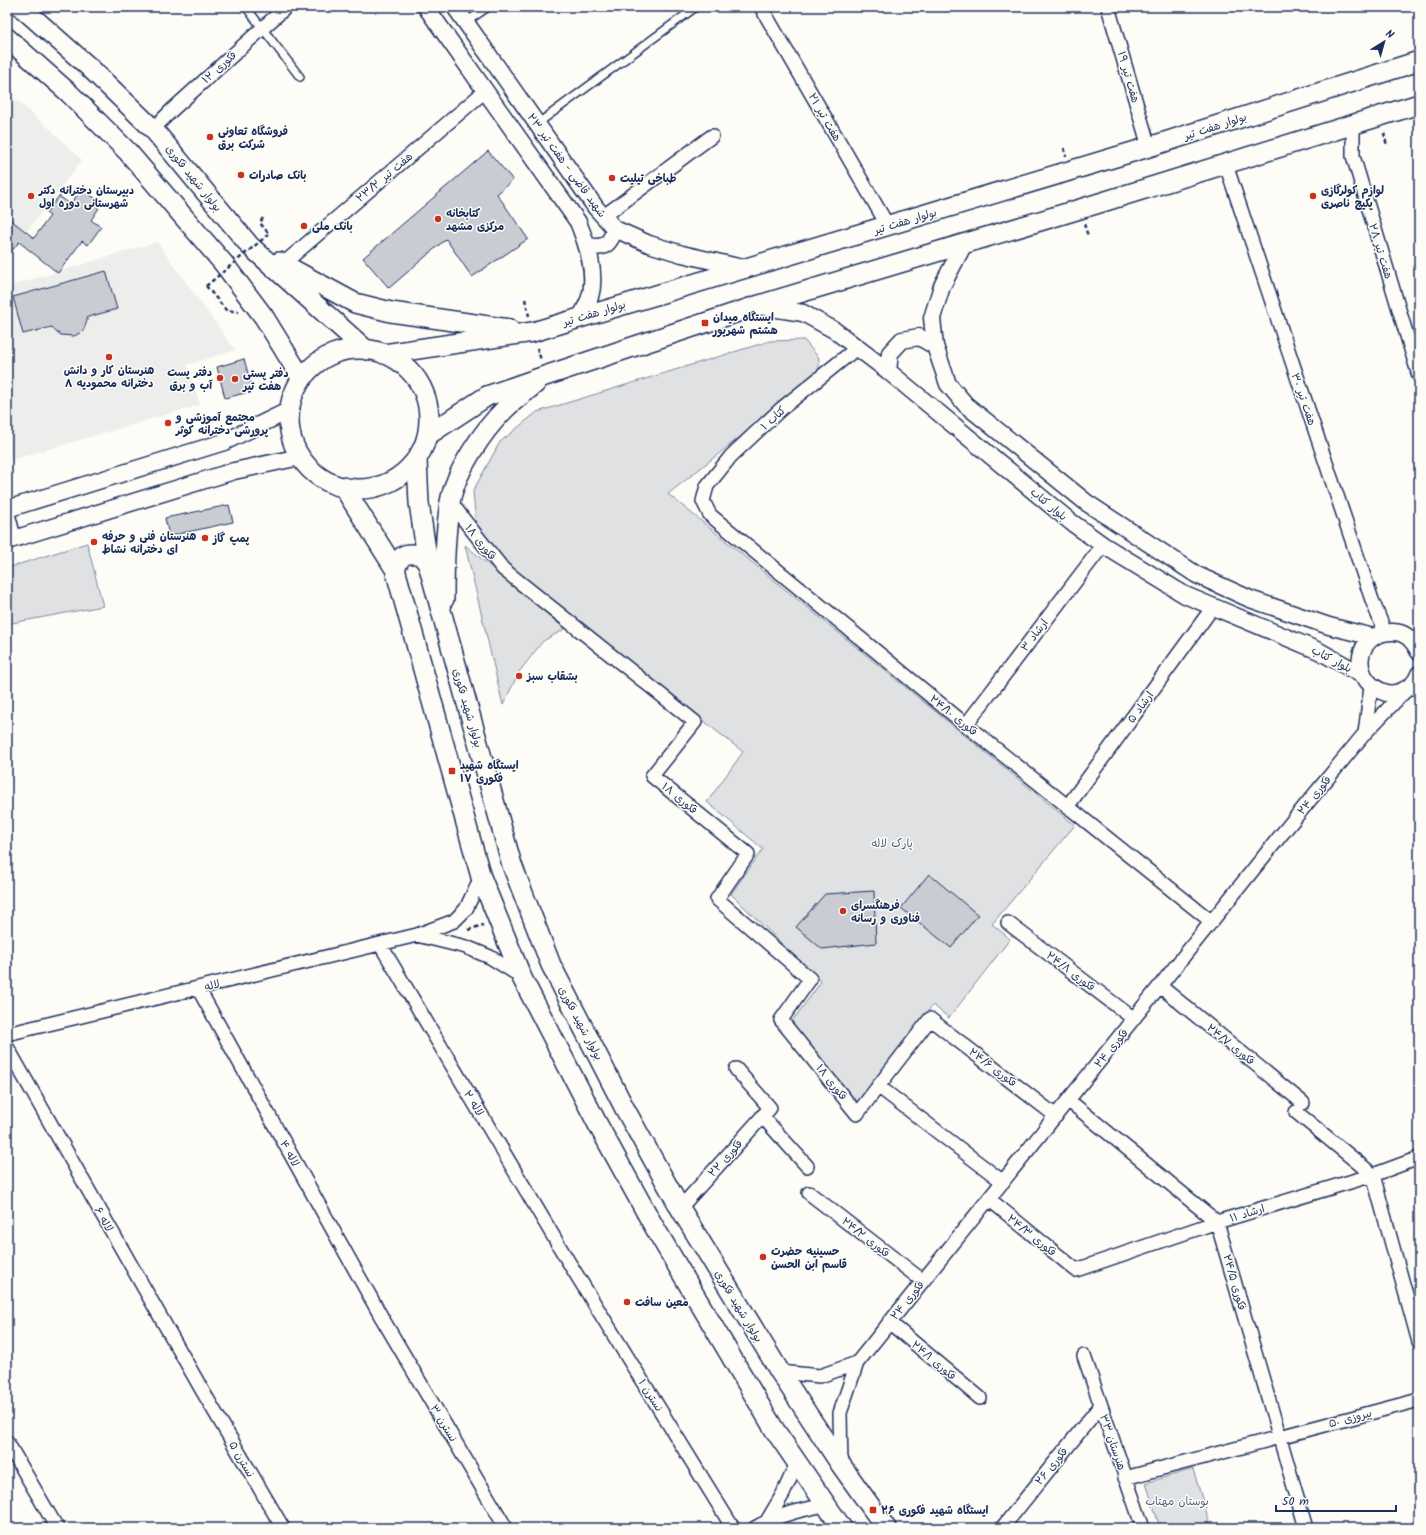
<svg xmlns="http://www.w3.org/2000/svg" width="1426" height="1535" font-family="Kalam,'Playpen Sans Arabic',sans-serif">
<rect width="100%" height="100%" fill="#fdfcf7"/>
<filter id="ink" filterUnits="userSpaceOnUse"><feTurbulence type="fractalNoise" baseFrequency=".025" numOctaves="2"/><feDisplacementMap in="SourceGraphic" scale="8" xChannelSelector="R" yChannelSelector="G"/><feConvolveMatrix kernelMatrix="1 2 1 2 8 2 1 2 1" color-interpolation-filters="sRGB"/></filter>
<g filter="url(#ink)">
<path fill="#edeeec" d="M7,92L51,130L82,160L7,257Z
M157,242L235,350L187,365L200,405L7,461V287Z"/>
<path fill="#e0e1e3" stroke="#7e88a0" d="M804,340L819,358V374L668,494L1075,825L992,924L1010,939L949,1018L933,1005L858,1103L790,1024L821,982L731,894L763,849L707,802L743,752L506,565L476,528L473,491L500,442L537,412L770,341Z
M87,543L103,606L7,624V568Z
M465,545L565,629L543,641L519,672L503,705Z
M1193,1469L1211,1528H1160L1146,1483Z"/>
<path fill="#c9ccd3" stroke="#1b2f5e" d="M488,151L513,180L497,194L528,239L472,277L446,239L389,288L363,258Z
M85,191L100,202L96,206L99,208L91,220L101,227L88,245L82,241L58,273L19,242L7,257V217L34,238L50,216L46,213L59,196L70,204L79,193L82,195Z
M106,271L117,309L88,317L84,329L80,333L74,336L61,335L56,332L52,327L23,334L13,297Z
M244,359L253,391L225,398L217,367Z
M229,505L233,522L169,536L165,518Z
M929,874L978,915L951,948L901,908Z
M874,891L876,943L822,949L796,927L825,894Z"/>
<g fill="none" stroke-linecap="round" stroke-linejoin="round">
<g stroke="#1b2f5e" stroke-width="10">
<path id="service" d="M246,7L300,77
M466,22L488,7
M537,124L696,7"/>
</g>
<g stroke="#1b2f5e" stroke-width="16">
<path id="minor" d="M761,7L888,226
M1108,7L1149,147
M1353,125V156L1419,376
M153,129L172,110L286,7
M1226,165L1372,600L1385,632
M604,216L712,136
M283,264L485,91
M858,347L781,409L731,456L707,486L703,501L710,515L966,725L1212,922
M450,501L464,520L503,569L695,722L652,776L748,854L717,899L810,979L781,1020L857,1114L930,1019L1056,1116
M966,725L1103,545
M1365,733L1371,687
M1067,807L1213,607
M1008,923L1134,1019
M417,935L466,947L490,957L522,977
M380,944L568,1261L733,1528
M1160,986L1303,1103
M198,988L382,1318L506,1528
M7,1034L417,935L454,921L466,909L481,877
M7,1047L202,1390L283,1528
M878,1086L1003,1182
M1068,1100L1217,1222L1306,1528
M1296,1112L1373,1175L1419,1342
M762,1116L807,1166
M809,1193L923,1281
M989,1199L1076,1270L1217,1222L1373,1175L1419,1158
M680,1208L770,1108L736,1069
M889,1322L980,1398
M1084,1356L1143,1528
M780,1372L820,1376L857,1363
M7,1442L57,1528
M841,1465L840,1413L857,1363L1281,835L1365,733L1408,688
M1125,1478L1419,1400
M767,1521L783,1494L797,1463
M755,1528C777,1515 801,1510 825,1505
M1002,1528L1101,1405"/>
</g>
<g stroke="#1b2f5e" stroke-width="19">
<path id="tertiary" d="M426,7L578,222C587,244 597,273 590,297C588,304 584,310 581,317
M455,7L596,208L615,229L649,244L682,254L747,269
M964,244L942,286L932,318L935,346L948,384L966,405L1087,503L1197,575L1250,599L1329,626L1373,637
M587,246C605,249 609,245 615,229
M758,306L803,313L834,330L888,371L1071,522L1103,545L1185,595L1319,651L1362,675
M888,371L890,353L902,340L919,337L935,346
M7,509L224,442L290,410
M7,516L13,539
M7,541L234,471L300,457
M1419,652C1413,640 1405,631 1391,632C1356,633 1349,677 1381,691C1387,694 1395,694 1402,691C1410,688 1416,683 1419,674"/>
</g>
<g stroke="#1b2f5e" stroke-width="22">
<path id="secondary" d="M21,7L89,67L153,129L250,246L366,350
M7,38L69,93L128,152L224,264L264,317L302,379
M279,262L355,303L391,312L509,329
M289 419a70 70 0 1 1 140 0a70 70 0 1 1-140 0Z
M384,354L533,332L1149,147L1419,61
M428,435L487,396L545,376L756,306L1080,209L1419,104
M417,460L419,503L428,564L512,865L551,965L625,1109L680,1208L780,1372L841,1465L886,1528
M344,488L395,569L481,877L522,978L597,1123L652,1223L774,1429L842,1528
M395,569C401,554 405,552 421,555L428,564
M444,599C444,567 445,534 450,502C456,470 483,431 505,409C515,399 526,392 536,383"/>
</g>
<path stroke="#1b2f5e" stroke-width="2.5" stroke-dasharray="4 3" stroke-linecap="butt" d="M1384,133L1387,146
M1064,148L1066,156
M263,218L260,223L269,234
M1084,224L1088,236
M206,286L226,310L239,312
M525,299L529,316
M537,348L541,360
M468,930L483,925"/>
<use href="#service" stroke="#fdfcf7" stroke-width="7"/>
<use href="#minor" stroke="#fdfcf7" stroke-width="13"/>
<use href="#tertiary" stroke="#fdfcf7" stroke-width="16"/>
<use href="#secondary" stroke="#fdfcf7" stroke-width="19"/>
<path stroke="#1b2f5e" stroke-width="2.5" stroke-dasharray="4 3" stroke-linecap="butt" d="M206,286L269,234"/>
</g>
</g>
<g fill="#c8321e" stroke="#fdfcf7" stroke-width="1.5">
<circle cx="210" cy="137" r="4"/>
<circle cx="241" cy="175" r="4"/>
<circle cx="612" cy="178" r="4"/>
<circle cx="31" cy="196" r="4"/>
<circle cx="1313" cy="196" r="4"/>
<circle cx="438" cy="219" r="4"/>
<circle cx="304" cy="226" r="4"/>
<rect x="701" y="319" width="8" height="8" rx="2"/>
<circle cx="109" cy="357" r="4"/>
<circle cx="220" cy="378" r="4"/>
<circle cx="235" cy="379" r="4"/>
<circle cx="168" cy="423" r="4"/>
<circle cx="205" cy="538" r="4"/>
<circle cx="94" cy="542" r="4"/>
<circle cx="519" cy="676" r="4"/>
<rect x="448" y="767" width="8" height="8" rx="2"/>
<circle cx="843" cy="911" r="4"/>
<circle cx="763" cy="1257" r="4"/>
<circle cx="627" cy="1302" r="4"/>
<rect x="869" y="1506" width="8" height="8" rx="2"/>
</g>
<g text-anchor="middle" stroke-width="3" stroke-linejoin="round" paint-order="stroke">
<g font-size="11" fill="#1b2f5e" stroke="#fdfcf7">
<text transform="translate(219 67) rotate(-42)" y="4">فکوری ۱۲</text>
<text transform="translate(1129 77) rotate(74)" y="4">هفت تیر ۱۹</text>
<text transform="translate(825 117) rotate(60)" y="4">هفت تیر ۲۱</text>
<text transform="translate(1215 126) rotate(-18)" y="4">بولوار هفت تیر</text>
<text transform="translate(567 165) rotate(54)" y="4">شهید قاضی - هفت تیر ۲۳</text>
<text transform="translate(384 177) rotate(-40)" y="4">هفت تیر ۲۳/۲</text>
<text transform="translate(194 178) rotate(51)" y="4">بولوار شهید فکوری</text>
<text transform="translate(905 221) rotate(-17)" y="4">بولوار هفت تیر</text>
<text transform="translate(1381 251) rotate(73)" y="4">هفت تیر ۲۸</text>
<text transform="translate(594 313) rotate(-17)" y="4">بولوار هفت تیر</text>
<text transform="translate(1304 399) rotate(71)" y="4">هفت تیر ۳۰</text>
<text transform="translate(773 418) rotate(-43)" y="4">کتاب ۱</text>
<text transform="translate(1049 504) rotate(40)" y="4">بلوار کتاب</text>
<text transform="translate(481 542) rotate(51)" y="4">فکوری ١٨</text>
<text transform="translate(1034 635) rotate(-53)" y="4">ارشاد ۳</text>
<text transform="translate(1332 659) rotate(28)" y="4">بلوار کتاب</text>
<text transform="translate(1140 707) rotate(-54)" y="4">ارشاد ۵</text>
<text transform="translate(468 708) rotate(74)" y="4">بولوار شهید فکوری</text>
<text transform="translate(954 715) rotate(39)" y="4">فکوری ۲۴/۱۰</text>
<text transform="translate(1314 795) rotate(-51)" y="4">فکوری ۲۴</text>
<text transform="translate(680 798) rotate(39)" y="4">فکوری ١٨</text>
<text transform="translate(1071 971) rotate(37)" y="4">فکوری ۲۴/۸</text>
<text transform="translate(212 985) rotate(-14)" y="4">لاله</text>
<text transform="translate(581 1023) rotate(62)" y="4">بولوار شهید فکوری</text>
<text transform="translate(1231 1044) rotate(39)" y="4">فکوری ۲۴/۷</text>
<text transform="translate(1111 1048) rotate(-51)" y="4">فکوری ۲۴</text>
<text transform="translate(993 1067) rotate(37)" y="4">فکوری ۲۴/۶</text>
<text transform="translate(832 1082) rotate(51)" y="4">فکوری ١٨</text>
<text transform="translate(474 1103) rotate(59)" y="4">لاله ۲</text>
<text transform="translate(290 1153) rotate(61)" y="4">لاله ۴</text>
<text transform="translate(725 1158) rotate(-48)" y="4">فکوری ۲۲</text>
<text transform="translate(1247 1213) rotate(-17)" y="4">ارشاد ۱۱</text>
<text transform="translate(104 1219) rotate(60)" y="4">لاله ۶</text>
<text transform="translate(1032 1235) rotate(39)" y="4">فکوری ۲۴/۳</text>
<text transform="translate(866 1237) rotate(38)" y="4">فکوری ۲۴/۲</text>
<text transform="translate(1235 1282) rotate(74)" y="4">فکوری ۲۴/۵</text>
<text transform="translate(907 1300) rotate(-51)" y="4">فکوری ۲۴</text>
<text transform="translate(739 1306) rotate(59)" y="4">بولوار شهید فکوری</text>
<text transform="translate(934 1360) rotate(40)" y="4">فکوری ۲۴/۱</text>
<text transform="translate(651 1395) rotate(58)" y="4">نسترن ۱</text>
<text transform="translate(1350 1418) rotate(-15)" y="4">پیروزی ۵۰</text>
<text transform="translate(444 1423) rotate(59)" y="4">نسترن ۳</text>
<text transform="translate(1113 1442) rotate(71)" y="4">هنرستان ۳۳</text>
<text transform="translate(242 1459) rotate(60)" y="4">نسترن ۵</text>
<text transform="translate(1051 1466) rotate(-51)" y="4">فکوری ۲۶</text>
</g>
<g font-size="11" font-weight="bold" fill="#1b2f5e" stroke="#fdfcf7" text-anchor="start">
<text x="218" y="135">فروشگاه تعاونی<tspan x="218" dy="13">شرکت برق</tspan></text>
<text x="249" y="179">بانک صادرات</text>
<text x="620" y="182">طباخی تیلیت</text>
<text x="39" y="194">دبیرستان دخترانه دکتر<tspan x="39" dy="13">شهرستانی دوره اول</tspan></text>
<text x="1321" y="194">لوازم کولرگازی<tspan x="1321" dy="13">پکیج ناصری</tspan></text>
<text x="446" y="217">کتابخانه<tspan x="446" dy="13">مرکزی مشهد</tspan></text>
<text x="312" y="230">بانک ملی</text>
<text x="713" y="321">ایستگاه میدان<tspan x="713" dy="13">هشتم شهریور</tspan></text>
<text x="109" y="374" text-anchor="middle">هنرستان کار و دانش<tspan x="109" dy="13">دخترانه محمودیه ۸</tspan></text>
<text x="212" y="376" text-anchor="end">دفتر پست<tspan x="212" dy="13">آب و برق</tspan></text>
<text x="243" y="377">دفتر پستی<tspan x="243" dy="13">هفت تیر</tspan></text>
<text x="176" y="421">مجتمع آموزشی و<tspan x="176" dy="13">پرورشی دخترانه کوثر</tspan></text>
<text x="102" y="540">هنرستان فنی و حرفه<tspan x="102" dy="13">ای دخترانه نشاط</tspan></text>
<text x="213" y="542">پمپ گاز</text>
<text x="527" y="680">بشقاب سبز</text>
<text x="460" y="769">ایستگاه شهید<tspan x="460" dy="13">فکوری ۱۷</tspan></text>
<text x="851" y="909">فرهنگسرای<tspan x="851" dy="13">فناوری و رسانه</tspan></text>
<text x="771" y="1255">حسینیه حضرت<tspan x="771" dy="13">قاسم ابن الحسن</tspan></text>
<text x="635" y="1306">معین سافت</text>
<text x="881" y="1514">ایستگاه شهید فکوری ۲۶</text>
</g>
<g font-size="11" fill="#4c5c7f" stroke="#fdfcf7">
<text x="892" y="847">پارک لاله</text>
<text x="1177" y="1505">بوستان مهتاب</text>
</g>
</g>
<rect width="1426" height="1535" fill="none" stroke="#fdfcf7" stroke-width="24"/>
<rect x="12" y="12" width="1402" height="1511" fill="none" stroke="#1b2f5e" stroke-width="1.5" filter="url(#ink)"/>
<g transform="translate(1384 42) rotate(37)" stroke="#fdfcf7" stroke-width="3" paint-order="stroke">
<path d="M0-3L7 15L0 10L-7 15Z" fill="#1b2f5e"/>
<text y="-6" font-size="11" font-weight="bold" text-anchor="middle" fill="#1b2f5e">N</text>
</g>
<path d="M1276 1505v6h120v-6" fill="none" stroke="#1b2f5e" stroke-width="2"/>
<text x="1282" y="1505" font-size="12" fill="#1b2f5e" stroke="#fdfcf7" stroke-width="3" paint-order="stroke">50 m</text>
</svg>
